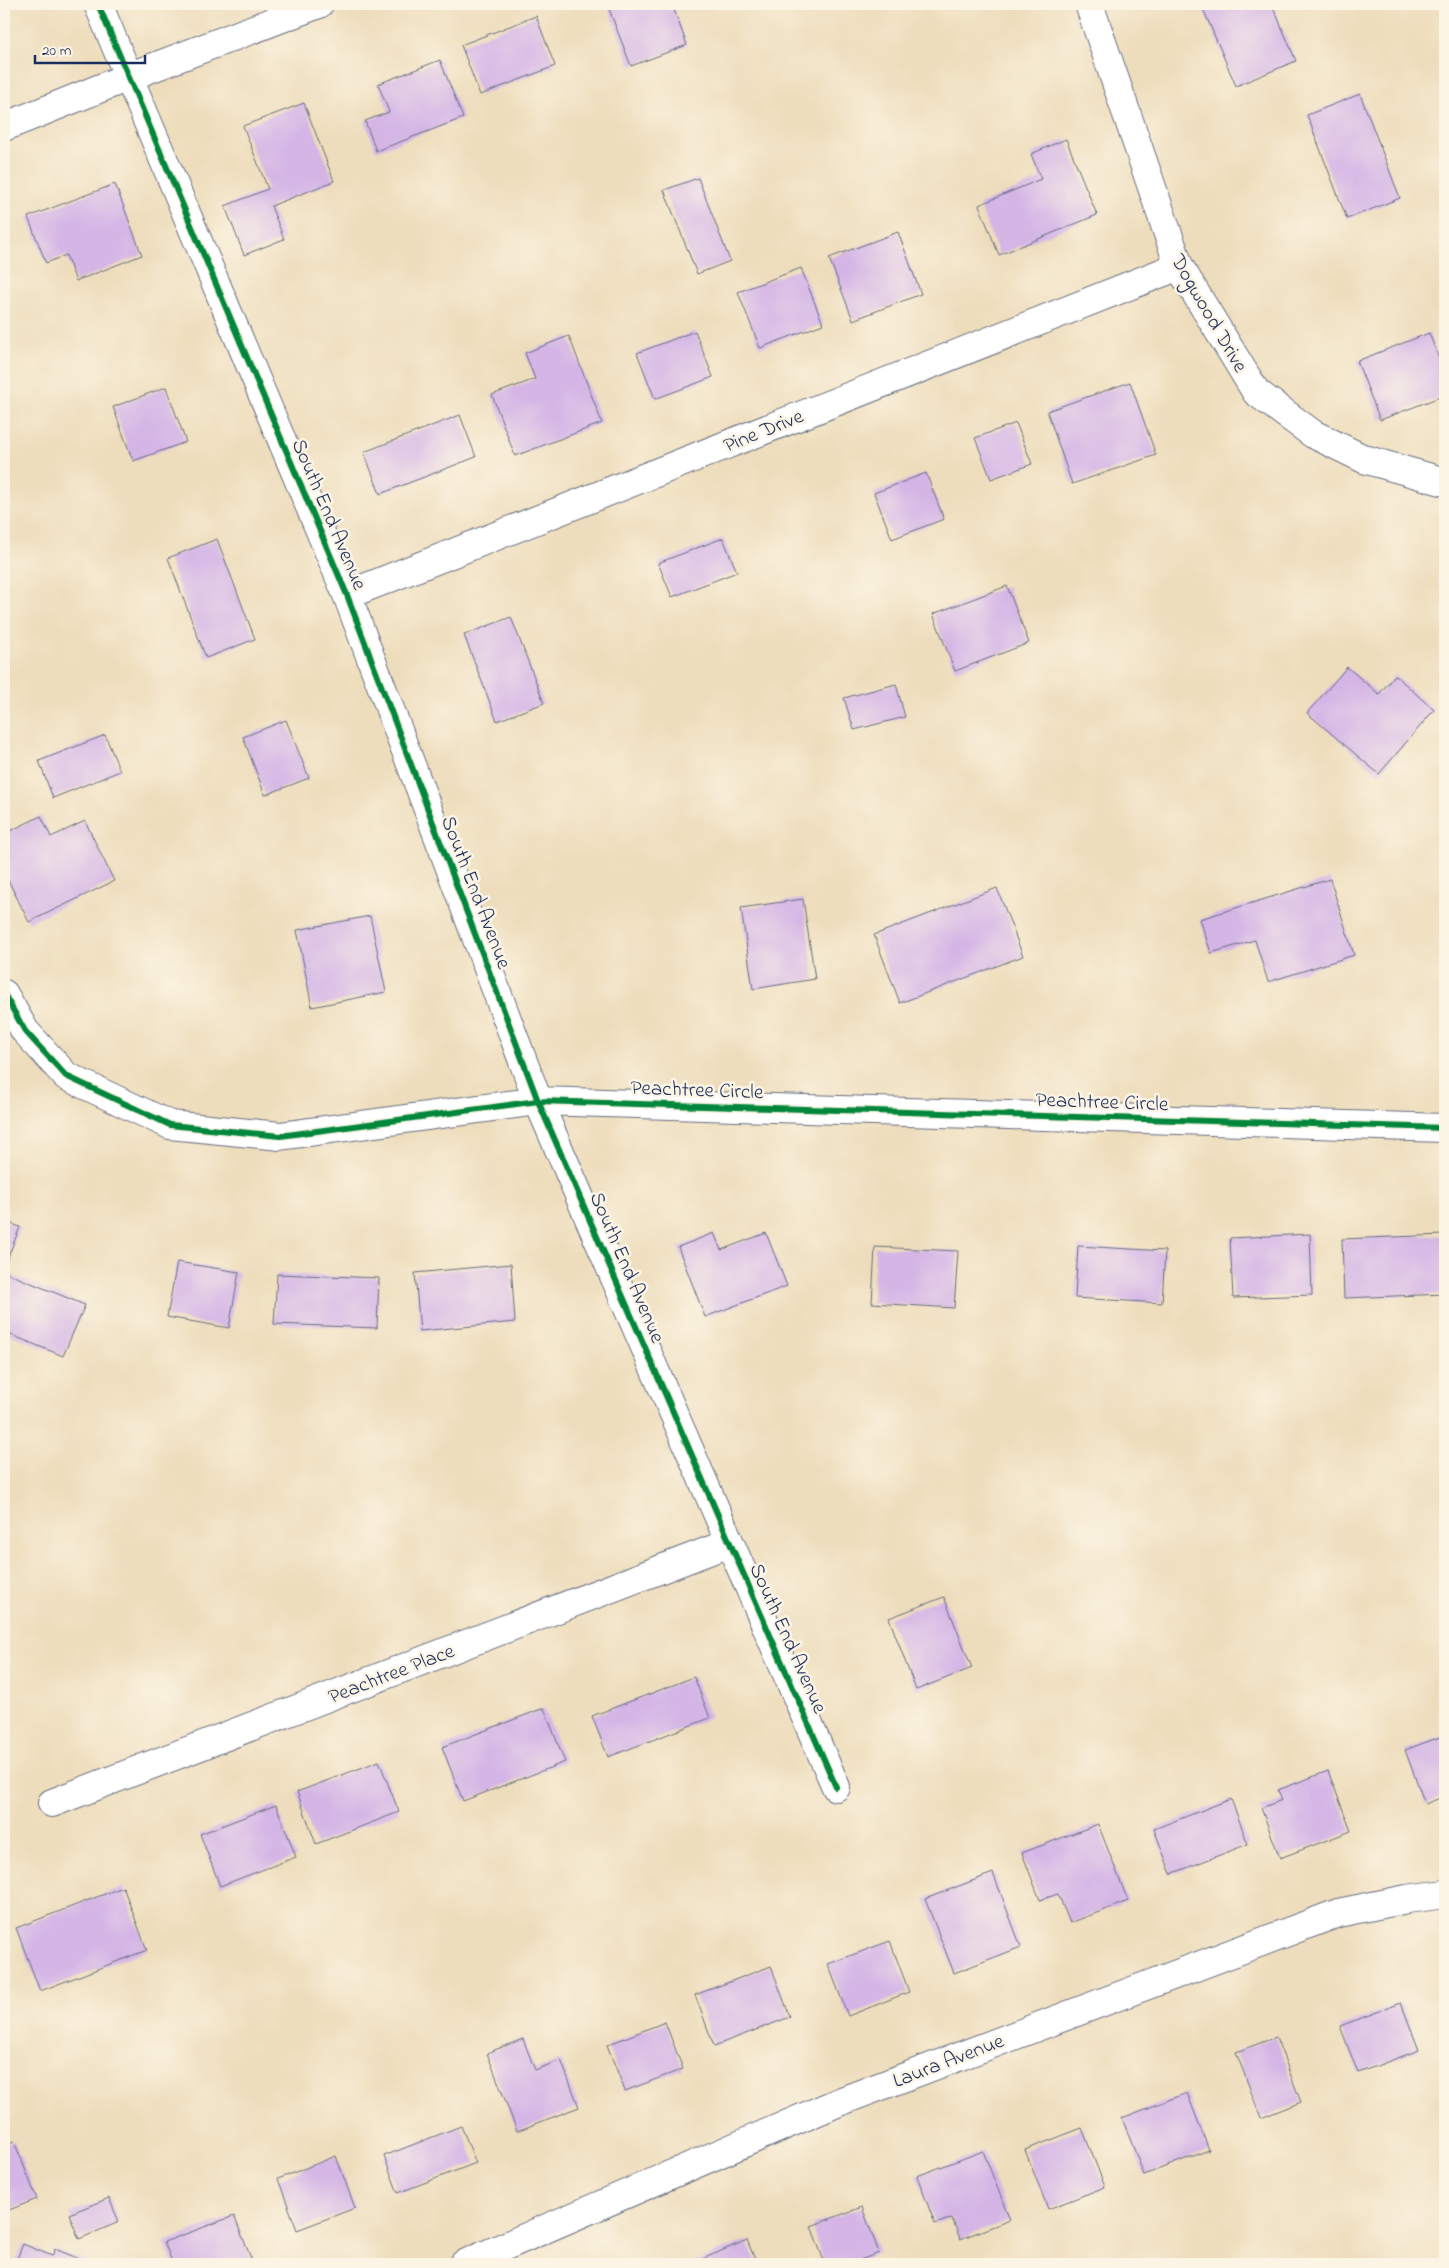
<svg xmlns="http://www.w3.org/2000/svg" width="1449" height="2268" font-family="'Indie Flower',sans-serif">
<rect width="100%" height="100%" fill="#fcf5e5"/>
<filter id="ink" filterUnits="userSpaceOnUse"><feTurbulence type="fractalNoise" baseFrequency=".02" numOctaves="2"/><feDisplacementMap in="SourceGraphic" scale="10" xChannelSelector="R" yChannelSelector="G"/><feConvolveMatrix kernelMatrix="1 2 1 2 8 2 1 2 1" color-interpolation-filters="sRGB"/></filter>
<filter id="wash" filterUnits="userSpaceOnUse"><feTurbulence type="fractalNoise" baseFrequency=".0096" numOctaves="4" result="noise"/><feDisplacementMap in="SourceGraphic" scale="20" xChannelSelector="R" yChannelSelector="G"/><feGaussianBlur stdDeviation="1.12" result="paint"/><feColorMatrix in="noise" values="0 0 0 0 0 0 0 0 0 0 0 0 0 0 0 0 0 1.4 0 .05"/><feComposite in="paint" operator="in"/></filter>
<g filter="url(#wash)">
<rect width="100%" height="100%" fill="#eeddbc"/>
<g id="blocks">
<path fill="#d4b5e6" d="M607,4H672L687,45L631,66Z
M1201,4H1272L1296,61L1236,86Z
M536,16L555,66L480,95L461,45Z
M440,60L463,118L376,151L365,121L389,112L378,84Z
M1360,94L1400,198L1347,219L1307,115Z
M304,103L334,181L271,206L284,239L244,255L225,206L268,189L243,126Z
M1066,139L1097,215L999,255L979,205L1041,179L1031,154Z
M698,178L730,261L697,274L664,190Z
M115,184L142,255L76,281L66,255L46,263L28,217Z
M898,232L921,294L853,320L829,258Z
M801,268L823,324L760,348L738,292Z
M695,331L713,377L655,399L637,353Z
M1429,333L1445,374V395L1380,420L1357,361Z
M569,336L602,423L515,456L492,395L535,379L525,353Z
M1130,382L1156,455L1072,484L1047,411Z
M166,387L186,442L133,461L113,407Z
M460,415L476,457L380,494L364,452Z
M1016,423L1032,464L991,479L975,438Z
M926,473L944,519L892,539L874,493Z
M723,538L737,572L672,597L658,563Z
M217,539L255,639L206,658L168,558Z
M1007,586L1029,643L955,671L933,614Z
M511,617L544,703L497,721L464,635Z
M1347,667L1379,694L1395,675L1434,710L1379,774L1307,713Z
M896,684L905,717L854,730L844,698Z
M286,720L309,778L265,795L243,737Z
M105,735L120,771L53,798L39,761Z
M41,816L51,837L85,821L114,881L29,922L4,872V834Z
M1330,879L1354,955L1268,982L1255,940L1211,953L1200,919Z
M997,888L1023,956L900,1003L874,935Z
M803,899L815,979L753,989L741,908Z
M370,916L386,992L312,1007L297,930Z
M4,1221L20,1227L4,1267Z
M714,1233L721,1250L766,1233L787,1286L705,1317L678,1247Z
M1310,1234L1312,1295L1233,1298L1230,1238Z
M1445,1235V1294L1344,1298L1342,1239Z
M1078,1246L1165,1251L1162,1303L1075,1298Z
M875,1247L958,1251L954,1308L872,1303Z
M177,1262L239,1272L229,1328L167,1317Z
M511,1264L515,1322L420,1331L415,1273Z
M4,1272L85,1305L63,1356L4,1332Z
M277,1274L379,1278L377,1328L274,1324Z
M944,1597L972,1668L916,1690L889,1618Z
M694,1677L710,1718L608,1757L592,1716Z
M544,1708L565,1762L463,1801L442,1747Z
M1445,1735V1796L1425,1804L1405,1750Z
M379,1761L399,1812L316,1844L297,1792Z
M1328,1771L1351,1831L1280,1858L1261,1808L1282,1800L1278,1790Z
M1231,1799L1248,1844L1171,1874L1154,1829Z
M276,1805L296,1857L220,1886L200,1834Z
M1098,1824L1128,1901L1070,1923L1058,1894L1040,1900L1022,1853Z
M993,1873L1021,1947L954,1973L925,1899Z
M123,1887L147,1950L40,1991L16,1928Z
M890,1941L909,1992L848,2016L828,1964Z
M771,1966L790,2017L714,2046L695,1995Z
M1401,2003L1419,2050L1358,2073L1340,2026Z
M665,2022L683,2069L625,2091L607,2045Z
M1276,2037L1301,2102L1261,2118L1236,2052Z
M523,2039L535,2070L561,2060L579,2107L517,2131L487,2053Z
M1187,2093L1209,2150L1144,2175L1122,2118Z
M461,2126L476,2163L398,2193L384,2156Z
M1082,2128L1105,2187L1048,2209L1025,2150Z
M14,2141L37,2199L4,2212V2145Z
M983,2151L1010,2220L960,2239L952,2218L935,2224L917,2176Z
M336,2156L355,2208L297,2230L278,2179Z
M109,2198L119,2222L79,2239L69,2214Z
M862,2207L879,2253L849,2264H825L811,2226Z
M234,2216L253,2263L173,2264L164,2242Z
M747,2240L757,2264H694L693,2263Z
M23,2244L52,2256L55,2249L92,2264H15Z"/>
</g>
</g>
<g filter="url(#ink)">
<use href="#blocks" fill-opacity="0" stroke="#656c7f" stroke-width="1"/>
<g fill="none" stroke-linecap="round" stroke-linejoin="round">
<g stroke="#656c7f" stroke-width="30">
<path id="minor" d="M98,4L347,595L538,1101L836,1787
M1089,4L1179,266L1256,392L1313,434L1364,459L1445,482
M4,127L128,77L319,4
M347,595L1179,266
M4,994L25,1031L66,1076L170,1125L280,1136L538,1101L1445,1128
M52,1803L729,1543
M464,2264L839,2102L1338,1913L1407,1899L1445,1894"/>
</g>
<use href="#minor" stroke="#fff" stroke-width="28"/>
<g stroke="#fcf5e5" stroke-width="9">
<path id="cycleway" d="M98,4L347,595L538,1101L836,1787
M4,994L25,1031L66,1076L170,1125L280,1136L538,1101L1445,1128"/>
</g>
<use href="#cycleway" stroke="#00873e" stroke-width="6"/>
</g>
</g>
<g text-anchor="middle" stroke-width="5" stroke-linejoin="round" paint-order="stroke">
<g font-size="21" fill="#1b2f5e" stroke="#fcf5e5">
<text transform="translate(1210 313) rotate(60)" y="7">Dogwood Drive</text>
<text transform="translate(763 430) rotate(-22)" y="7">Pine Drive</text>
<text transform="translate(330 514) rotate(67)" y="7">South End Avenue</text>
<text transform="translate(477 892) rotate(69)" y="7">South End Avenue</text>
<text transform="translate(697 1089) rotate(2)" y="7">Peachtree Circle</text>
<text transform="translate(1102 1101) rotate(2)" y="7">Peachtree Circle</text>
<text transform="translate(628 1267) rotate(67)" y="7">South End Avenue</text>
<text transform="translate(789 1638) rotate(66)" y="7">South End Avenue</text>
<text transform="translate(391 1673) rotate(-21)" y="7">Peachtree Place</text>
<text transform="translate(948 2060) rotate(-21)" y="7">Laura Avenue</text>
</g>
</g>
<rect width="1449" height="2268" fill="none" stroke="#fcf5e5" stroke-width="20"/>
<path d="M35 55v8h110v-8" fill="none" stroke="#1b2f5e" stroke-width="2.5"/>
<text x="42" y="55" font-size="15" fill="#1b2f5e" stroke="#fcf5e5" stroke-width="4" paint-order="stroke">20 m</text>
</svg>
